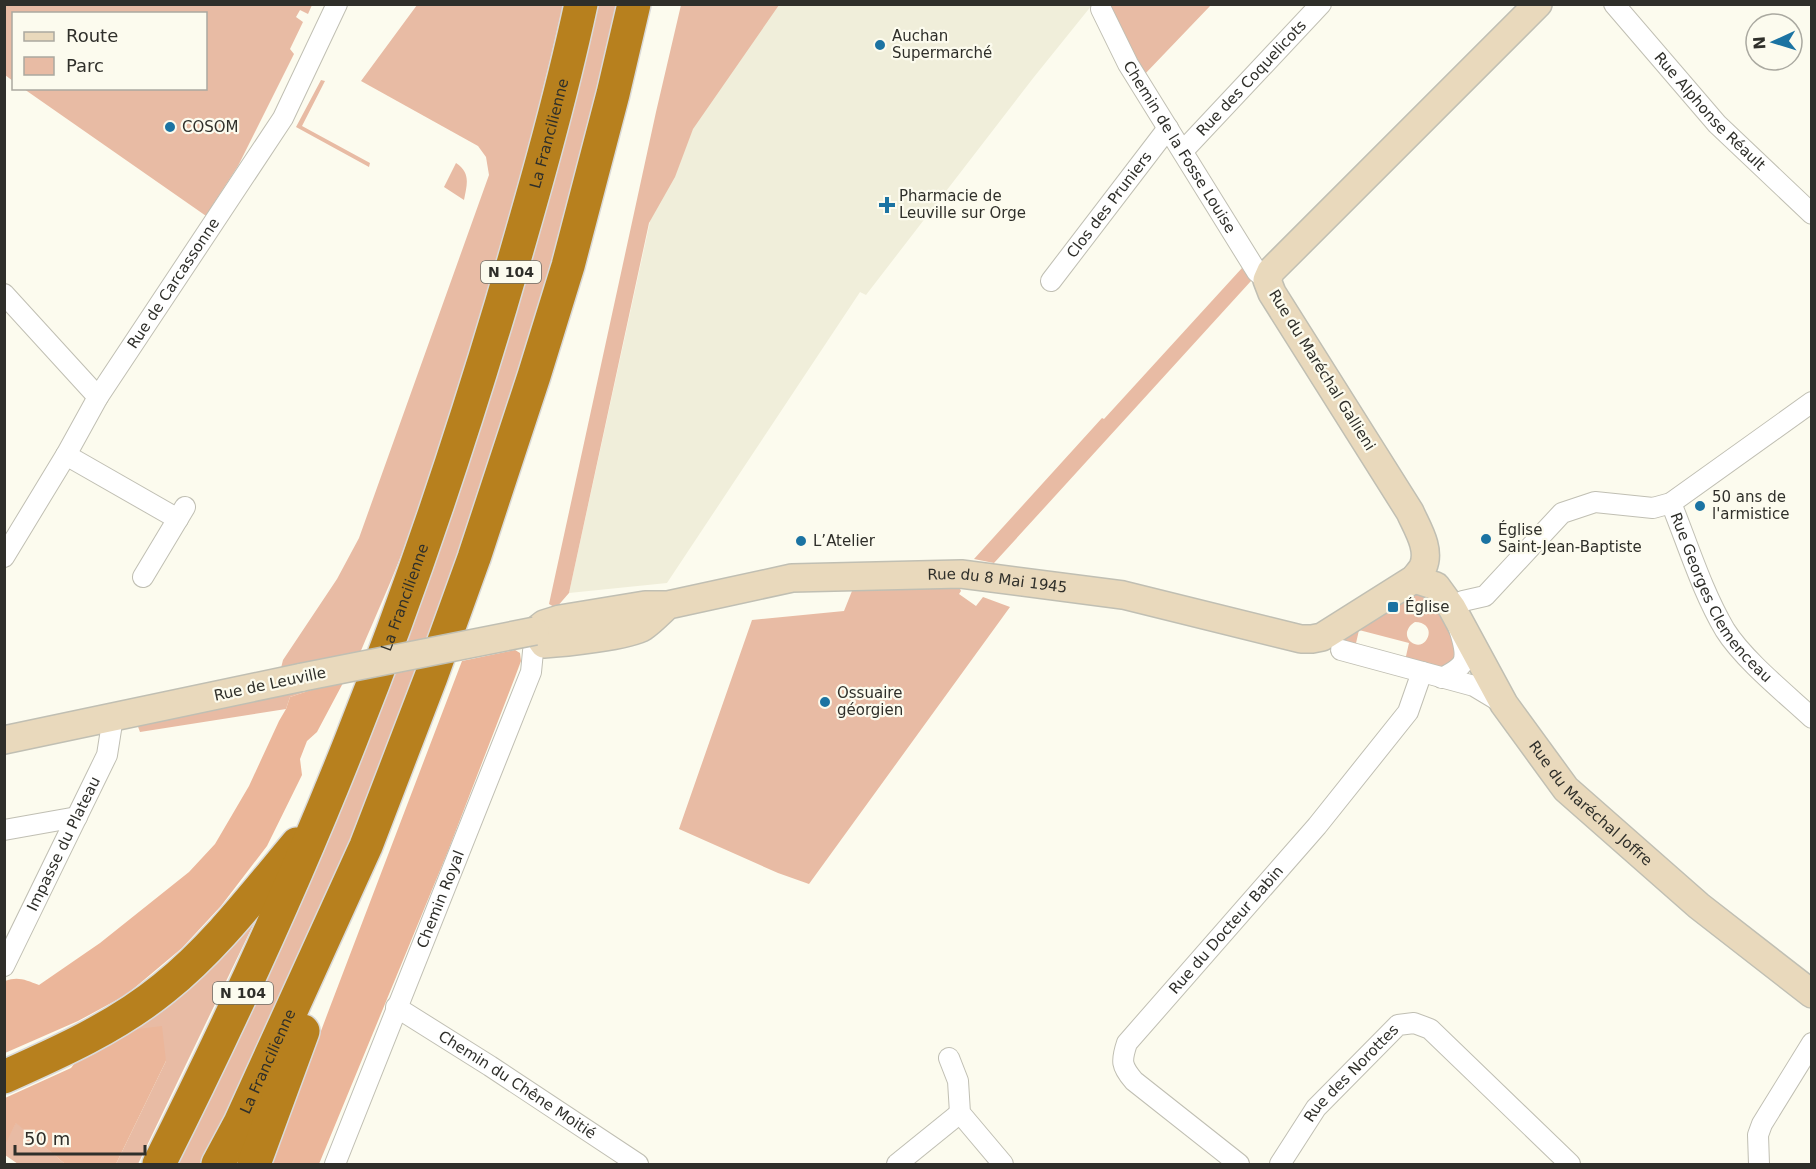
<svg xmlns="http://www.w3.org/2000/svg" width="1816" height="1169" font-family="'DejaVu Sans',sans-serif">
<rect width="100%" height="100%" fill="#fcfbee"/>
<path fill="#f0eeda" d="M746,5H1092L1034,77L866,295L860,292L667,583L569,593L671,125Z"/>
<path fill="#e8bba4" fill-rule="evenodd" d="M5,5H312L308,14L300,10L296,17L303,22L290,49L294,54L238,166L212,206L215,209L209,218L24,89L206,88V14H14L13,81L5,75Z
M417,5H563C522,185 470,365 407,540C393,578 376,615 360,653L281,668L283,660L337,579L359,538L489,175L486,157L478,146L361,81Z
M594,5H623L574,196L435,638L399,645Z
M681,5H779L693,129L675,177L649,223L569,593L556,608L549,604L656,112Z
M1107,5H1211L1143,76Z
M321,80L325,81L302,126L370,163L369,167L296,127Z
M456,163C471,173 467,184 464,200L444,187Z
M1242,268L1251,281L994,563L974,559L1102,418L1104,419Z
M1414,579C1421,581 1431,583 1437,587C1448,596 1469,647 1463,660C1460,669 1450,673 1442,678L1341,650L1322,637ZM1415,622C1440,623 1426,654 1411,642C1403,635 1408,626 1415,622ZM1359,630L1409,643L1404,665L1354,652Z
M854,586L960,589L961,591L959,594L976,606L983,597L1010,607L809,884L778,873L679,829L752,620L844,611Z
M422,668L355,835L204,1164H173L387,675Z
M311,690L290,697L286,709L140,732L137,724L149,719Z
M256,919L138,1164H116L166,1061L130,1030Z
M16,1122L65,1164H18L5,1155L4,1145Z"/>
<path fill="#ebb69a" d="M515,650L520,653L521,661L515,677L448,851L319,1164H271L330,1007L462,661Z
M343,683L317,732L307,741L300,759L302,775L267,846L221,906L182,948L126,995L78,1021L5,1053V981C18,976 26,980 39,985L100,943L189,872L215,844L249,786L279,721L286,709L290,697L311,690Z
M162,1026L166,1061L116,1164H65L16,1123L5,1145V1098L71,1068L83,1052L130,1030Z"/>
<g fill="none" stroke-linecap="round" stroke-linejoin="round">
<g stroke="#c0bfb3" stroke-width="22">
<g id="street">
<path id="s1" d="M1614,4L1717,124L1812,214"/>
<path id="s2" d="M1101,9L1128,64L1257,272L1267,280"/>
<path id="s3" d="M1183,151L1321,4"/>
<path id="s4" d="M1051,281L1168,128"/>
<path d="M4,294L98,397"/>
<path d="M66,455L178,519"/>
<path id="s5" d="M1671,503C1688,545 1702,591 1725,630C1744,660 1785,693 1812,718"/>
<path id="s6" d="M4,557L66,455L98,397L283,118L337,4"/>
<path d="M143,577L185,507"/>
<path d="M1341,650L1474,686L1504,704"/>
<path d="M1442,678C1449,674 1457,671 1462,664C1470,652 1456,621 1452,608L1463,601L1485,596L1562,513L1595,502L1653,508L1671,503L1812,402"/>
<path d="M4,830L77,817"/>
<path id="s7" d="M4,966L107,755L113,717"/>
<path id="s8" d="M396,1007L490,1066L638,1164"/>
<path d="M949,1058L958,1081L960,1113L1003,1164"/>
<path id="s9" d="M335,1164L531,672L535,631"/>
<path d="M897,1164L960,1113"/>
<path id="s10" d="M1239,1164L1134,1081C1121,1066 1121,1061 1127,1043L1317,826L1408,712L1422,672"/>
<path id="s11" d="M1280,1164L1316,1108L1398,1025L1414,1023L1430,1029L1570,1164"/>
<path d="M1759,1164L1758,1135L1762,1124L1812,1043"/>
</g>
</g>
<g stroke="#c0bfb3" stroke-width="30">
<g id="secondary">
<path id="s12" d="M1414,579L1436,586L1452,608L1504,704L1566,789L1699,906L1812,994"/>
<path id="s13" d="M668,605C660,612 652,621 643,627C629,636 563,643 544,644L535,631L544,624L560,619L645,605H668L792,578L961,574L1123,595L1301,639H1312L1322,637L1414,579C1417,575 1421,571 1423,567C1431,549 1417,528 1410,512L1272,293L1267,280L1271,271L1538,4"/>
<path d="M4,740L303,677"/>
</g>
</g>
<g stroke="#dadad9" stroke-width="36">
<g id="highway">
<path d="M4,1077C60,1052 116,1027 164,988C215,947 255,894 297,844"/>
<path id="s14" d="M159,1164C229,1025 294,884 351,740C408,597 457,452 501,305C530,206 559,106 581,4"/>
<path id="s15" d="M218,1164L240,1123L366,846L431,677L474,558L534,376L568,266L613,94L634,4"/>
<path d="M254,1164L303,1031"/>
</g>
</g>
<use href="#street" stroke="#fff" stroke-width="20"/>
<use href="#secondary" stroke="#e9d9bc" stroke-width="27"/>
<use href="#highway" stroke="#b7801e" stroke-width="33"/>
<g stroke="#c0bfb3" stroke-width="30" stroke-linecap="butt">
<path id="secondary-bridge" d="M303,677L535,631"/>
</g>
<use href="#secondary-bridge" stroke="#e9d9bc" stroke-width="27"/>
</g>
<g fill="#1b73a2" stroke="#fcfbee" stroke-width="2">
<circle cx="880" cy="45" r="6"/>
<circle cx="170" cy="127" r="6"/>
<path d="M884 196h6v6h6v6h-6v6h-6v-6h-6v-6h6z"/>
<circle cx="1700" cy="506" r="6"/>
<circle cx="1486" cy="539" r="6"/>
<circle cx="801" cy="541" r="6"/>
<rect x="1387" y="601" width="12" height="12" rx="3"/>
<circle cx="825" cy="702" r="6"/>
</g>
<g text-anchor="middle" stroke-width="4.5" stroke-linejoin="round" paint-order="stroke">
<g fill="#fcfbee" stroke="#6c6c65" stroke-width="1.5">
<rect x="481" y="261" width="60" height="22" rx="4.5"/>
<rect x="213" y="982" width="60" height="22" rx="4.5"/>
</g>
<g font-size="14" font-weight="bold" fill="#2f2f2a">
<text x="511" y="277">N 104</text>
<text x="243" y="998">N 104</text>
</g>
<g font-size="15" fill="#2f2f2a" stroke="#fcfbee" text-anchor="start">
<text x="892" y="41">Auchan<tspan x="892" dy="17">Supermarché</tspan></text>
<text x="182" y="132">COSOM</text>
<text x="899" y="201">Pharmacie de<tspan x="899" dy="17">Leuville sur Orge</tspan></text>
<text x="1712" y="502">50 ans de<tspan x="1712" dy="17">l'armistice</tspan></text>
<text x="1498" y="535">Église<tspan x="1498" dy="17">Saint-Jean-Baptiste</tspan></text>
<text x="813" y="546">L’Atelier</text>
<text x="1405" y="612">Église</text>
<text x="837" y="698">Ossuaire<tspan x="837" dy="17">géorgien</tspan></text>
</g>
<g font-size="15" fill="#2f2f2a" stroke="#fcfbee">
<text dy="5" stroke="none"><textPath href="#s3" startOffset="100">Rue des Coquelicots</textPath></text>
<text dy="5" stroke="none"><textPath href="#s1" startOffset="144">Rue Alphonse Réault</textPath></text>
<text dy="5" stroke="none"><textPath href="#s14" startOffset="1104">La Francilienne</textPath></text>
<text dy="5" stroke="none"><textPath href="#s2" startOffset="159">Chemin de la Fosse Louise</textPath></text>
<text dy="5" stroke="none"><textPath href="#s4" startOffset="96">Clos des Pruniers</textPath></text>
<text dy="5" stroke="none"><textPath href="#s6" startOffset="322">Rue de Carcassonne</textPath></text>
<text transform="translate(1322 370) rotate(58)" y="5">Rue du Maréchal Gallieni</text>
<text dy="5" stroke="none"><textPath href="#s13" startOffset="620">Rue du 8 Mai 1945</textPath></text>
<text dy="5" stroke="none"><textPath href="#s5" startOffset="108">Rue Georges Clemenceau</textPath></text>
<text dy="5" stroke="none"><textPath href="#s14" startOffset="618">La Francilienne</textPath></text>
<text transform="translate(270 684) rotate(-12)" y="5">Rue de Leuville</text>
<text dy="5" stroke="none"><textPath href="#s12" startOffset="292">Rue du Maréchal Joffre</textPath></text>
<text dy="5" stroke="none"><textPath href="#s7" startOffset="136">Impasse du Plateau</textPath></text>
<text dy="5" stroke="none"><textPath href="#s9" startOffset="285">Chemin Royal</textPath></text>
<text dy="5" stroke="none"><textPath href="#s10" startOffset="326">Rue du Docteur Babin</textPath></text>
<text dy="5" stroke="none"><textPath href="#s15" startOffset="114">La Francilienne</textPath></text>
<text dy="5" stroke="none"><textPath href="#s11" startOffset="116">Rue des Norottes</textPath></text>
<text dy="5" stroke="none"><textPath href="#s8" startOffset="144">Chemin du Chêne Moitié</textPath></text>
</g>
</g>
<rect width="1816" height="1169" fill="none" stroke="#2f2f2a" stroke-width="12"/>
<rect x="12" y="12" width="195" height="78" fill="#fcfbee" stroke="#aaa9a0" stroke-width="1.5"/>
<rect x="24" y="32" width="30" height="9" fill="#e9d9bc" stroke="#aaa9a0" stroke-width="1.5"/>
<text x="66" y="42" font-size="18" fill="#2f2f2a">Route</text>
<rect x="24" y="57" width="30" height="18" fill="#e8bba4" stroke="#aaa9a0" stroke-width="1.5"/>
<text x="66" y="72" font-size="18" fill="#2f2f2a">Parc</text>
<g transform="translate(1774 42) rotate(266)"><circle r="28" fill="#fcfbee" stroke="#aaa9a0" stroke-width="1.5"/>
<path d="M0-4.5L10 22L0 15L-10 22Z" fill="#1b73a2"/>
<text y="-9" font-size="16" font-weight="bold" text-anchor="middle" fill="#2f2f2a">N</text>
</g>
<path d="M15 1145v9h130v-9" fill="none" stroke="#2f2f2a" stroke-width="3"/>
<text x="24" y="1145" font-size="18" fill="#2f2f2a" stroke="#fcfbee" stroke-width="4.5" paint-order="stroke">50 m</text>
</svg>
